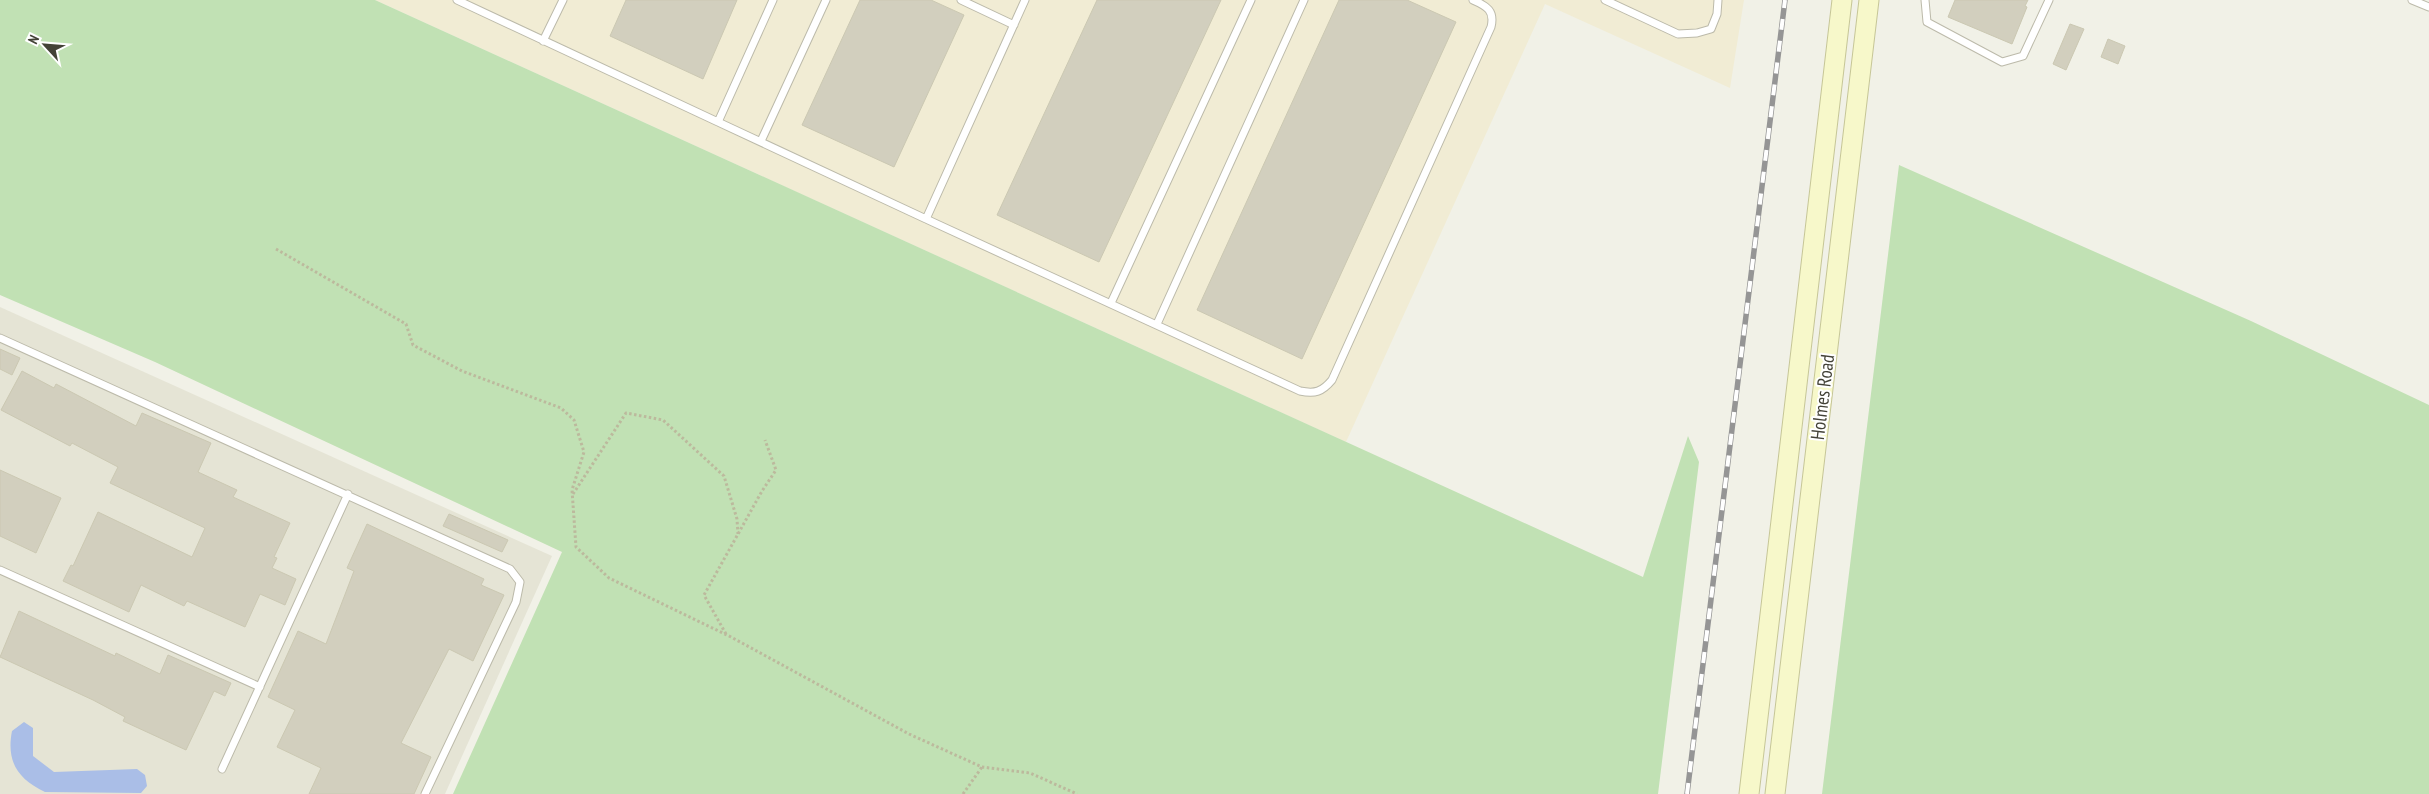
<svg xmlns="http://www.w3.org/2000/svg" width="2429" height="794" font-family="'PT Sans Narrow',sans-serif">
<rect width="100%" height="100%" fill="#f1f1e7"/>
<path fill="#e5e4d5" d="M0,307L552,556L445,794H0Z"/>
<path fill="#f1ecd4" d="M375,0H1744L1730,88L1545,4L1346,442Z"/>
<path fill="#c1e1b4" d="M0,0H375L1643,577L1688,436L1699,462L1658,794H453L562,552L155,362L0,295Z
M1899,165L2251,321L2429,405V794H1822Z"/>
<path fill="#aabee7" d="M24,722L33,728V756L54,772L137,769L145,775L147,786L141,793L45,792C18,779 6,762 12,731Z"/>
<path fill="#d2cfbe" stroke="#cbc8b2" d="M626,0H737L703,79L610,36Z
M860,0H931L964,15L894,167L802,125Z
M1097,0H1221L1099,262L997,215Z
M1339,0H1407L1456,22L1302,359L1197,310Z
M1955,0H2028L2025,6L2027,7L2012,44L1948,17Z
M2070,24L2084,29L2066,70L2053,64Z
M2108,39L2125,46L2118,64L2101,57Z
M0,349L20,358L12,375L0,369Z
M22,371L54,388L56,384L136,426L142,413L211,443L198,472L237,490L233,497L290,523L274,557L277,558L272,568L296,579L285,605L260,594L245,627L187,601L184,606L141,585L129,612L63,581L71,565L73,566L98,512L192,557L205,528L110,483L118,467L72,443L70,446L1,410Z
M0,470L61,498L36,553L0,536Z
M449,514L508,540L502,552L443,526Z
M367,524L484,579L481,585L504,595L473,661L449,649L401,743L431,757L414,794H309L321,768L277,747L295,710L268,697L298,631L326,644L354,571L347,568Z
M19,611L115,656L116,653L160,674L168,655L231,683L225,696L214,691L186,750L123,721L125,717L93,700L0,657Z"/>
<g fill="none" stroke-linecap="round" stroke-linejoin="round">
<g stroke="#bcbaaa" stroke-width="9">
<path id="lane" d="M457,0L718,122L773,0
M961,0L1014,25
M1025,0L926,219L1300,391C1315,394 1322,392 1332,380L1491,27C1495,11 1487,6 1473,0
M1605,0L1678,34L1697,33L1711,29L1717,14L1718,0
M1925,0L1927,22L2002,62L2023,56L2049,0
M2412,0L2429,7
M543,41L563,0
M718,122L926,219
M761,141L826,0
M1111,303L1251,0
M1157,324L1304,0
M0,338L510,569L520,582L516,602L425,794
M0,570L260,687
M222,769L348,494"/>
</g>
<g stroke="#c6c697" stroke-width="21">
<path id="secondary" d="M1749,794L1842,0
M1775,794L1869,0"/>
</g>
<path stroke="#bcb99d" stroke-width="3" stroke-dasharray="2.5 2.5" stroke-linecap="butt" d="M276,249L406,324L413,345L462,371L561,408L574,420L584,452L572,490L576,547L609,578L731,637L909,734L982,767L1030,773L1077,794
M573,494L626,413L663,420L724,476L737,519L738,534
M726,634L704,595L762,491L776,470L765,440
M963,794L982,767"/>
<use href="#lane" stroke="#fff" stroke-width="7"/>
<use href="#secondary" stroke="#f7f8ca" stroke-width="19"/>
<g stroke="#959595" stroke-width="5.5">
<path id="rail" d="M1687,794L1785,0"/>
</g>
<use href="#rail" stroke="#fff" stroke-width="4" stroke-dasharray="11" stroke-linecap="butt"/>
</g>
<g text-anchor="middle" stroke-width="4" stroke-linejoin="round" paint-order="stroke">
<g font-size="19" fill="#434237" stroke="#fff">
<text transform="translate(1822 397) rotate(-83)" y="7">Holmes Road</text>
</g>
</g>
<g transform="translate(45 45) rotate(296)" stroke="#ffffff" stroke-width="4" paint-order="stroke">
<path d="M0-4L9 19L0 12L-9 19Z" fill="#434237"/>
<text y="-8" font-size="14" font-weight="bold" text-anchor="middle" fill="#434237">N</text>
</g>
</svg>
